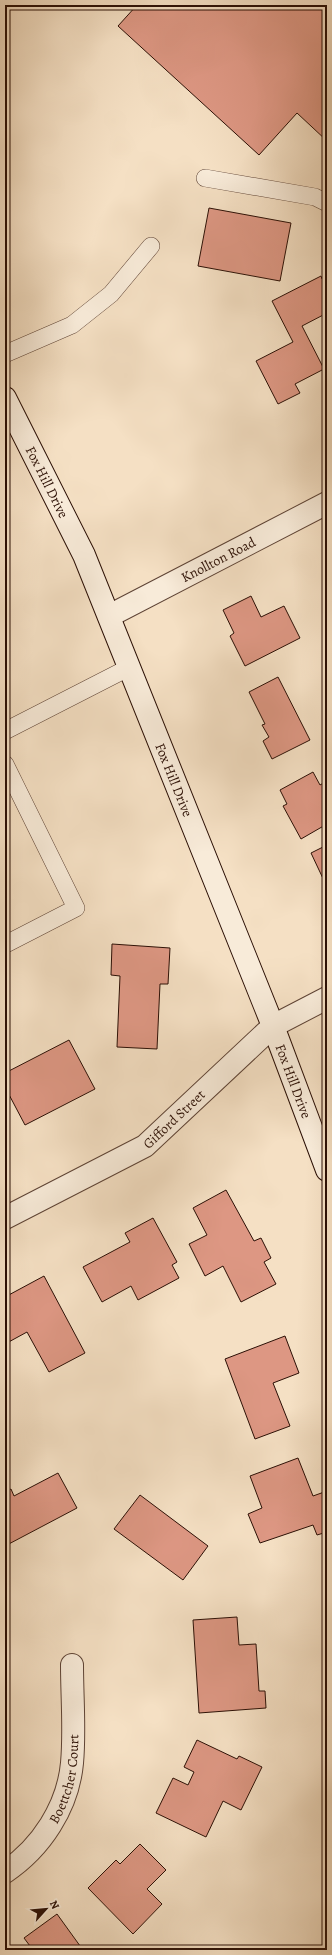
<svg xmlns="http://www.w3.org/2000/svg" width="332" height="1955" font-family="Alegreya,serif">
<rect width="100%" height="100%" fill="#f5e0c4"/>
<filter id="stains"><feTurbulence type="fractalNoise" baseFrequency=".005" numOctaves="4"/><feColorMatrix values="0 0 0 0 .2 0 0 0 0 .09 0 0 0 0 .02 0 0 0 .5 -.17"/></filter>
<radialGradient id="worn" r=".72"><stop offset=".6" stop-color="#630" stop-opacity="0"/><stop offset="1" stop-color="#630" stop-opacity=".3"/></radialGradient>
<path fill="#dd9783" stroke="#2b0f05" d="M137,5H327V141L297,113L259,155L118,26Z
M209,208L291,223L280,281L198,266Z
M321,276L322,279L327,277V313L302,326L324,369L295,384L300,393L278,404L256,361L293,342L272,301Z
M251,596L261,617L284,606L300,638L245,666L230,636L234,633L223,610Z
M278,677L310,740L272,759L263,741L269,737L262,725L265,724L249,692Z
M313,772L320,785L327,781V824L301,839L283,806L287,804L280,790Z
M327,845V887L311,853Z
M112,944L170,948L168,984H160L157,1049L117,1047L120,976L111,975Z
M69,1040L95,1089L25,1125L5,1087V1073Z
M226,1190L254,1241L261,1238L271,1258L264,1262L276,1284L241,1302L223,1266L205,1276L189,1244L207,1235L193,1208Z
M153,1218L177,1262L172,1265L179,1278L138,1300L131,1286L102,1302L83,1267L130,1242L125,1233Z
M44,1276L85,1353L49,1372L27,1332L5,1344V1297Z
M285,1336L299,1373L273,1383L290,1426L255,1439L225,1359Z
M298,1458L313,1496L327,1491V1532L317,1535L313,1525L260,1543L248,1514L262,1508L250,1476Z
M58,1473L77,1508L5,1546V1492L11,1489L14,1496Z
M140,1495L208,1546L183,1580L114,1529Z
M237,1617L239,1645L256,1644L259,1691H265L266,1708L199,1713L193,1620Z
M197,1740L237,1759L239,1756L262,1767L241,1810L223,1801L206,1837L156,1813L173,1778L188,1785L194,1772L184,1767Z
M140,1844L166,1870L147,1889L162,1904L133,1934L88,1888L116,1860L120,1864Z
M57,1914L83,1950H33L24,1938Z"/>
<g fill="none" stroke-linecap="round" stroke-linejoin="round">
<g stroke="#5e4335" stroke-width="18">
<path id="lane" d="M205,178L315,197L327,203
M5,354L72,325L111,294L151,246
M5,731L130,667
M5,764L76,908L6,944L5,942"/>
</g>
<g stroke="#5e4335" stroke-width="24">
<g id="street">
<path id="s1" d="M109,616L327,503"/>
<path id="s2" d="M5,1218L145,1146L273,1026L327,998"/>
<path id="s3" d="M5,1872C41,1848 68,1807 72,1763C75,1731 72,1697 72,1665"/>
</g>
</g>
<g stroke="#2b0f05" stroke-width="24">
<g id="secondary">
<path id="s4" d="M5,398L84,555L273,1026L327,1170"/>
</g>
</g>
<use href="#lane" stroke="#f8ebd9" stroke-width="17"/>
<use href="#street" stroke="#f8ebd9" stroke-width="22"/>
<use href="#secondary" stroke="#f8ebd9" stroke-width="22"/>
</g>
<g text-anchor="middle" stroke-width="4" stroke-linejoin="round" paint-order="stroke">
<g font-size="14" fill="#2b0f05" stroke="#f8ebd9">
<text dy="5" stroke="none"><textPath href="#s4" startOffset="94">Fox Hill Drive</textPath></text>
<text dy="5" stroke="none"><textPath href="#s1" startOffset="123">Knollton Road</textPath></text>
<text dy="5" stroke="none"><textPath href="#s4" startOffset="418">Fox Hill Drive</textPath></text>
<text dy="5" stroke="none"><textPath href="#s4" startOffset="742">Fox Hill Drive</textPath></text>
<text dy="5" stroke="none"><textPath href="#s2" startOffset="197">Gifford Street</textPath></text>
<text dy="5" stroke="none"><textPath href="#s3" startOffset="115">Boettcher Court</textPath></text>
</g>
</g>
<rect width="332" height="1955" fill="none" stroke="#f5e0c4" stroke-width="20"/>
<rect x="6" y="6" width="320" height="1943" fill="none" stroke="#2b0f05" stroke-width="2"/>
<rect x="10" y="10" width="312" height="1935" fill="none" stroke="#2b0f05"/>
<g transform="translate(46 1909) rotate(63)" stroke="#f8ebd9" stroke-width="3" paint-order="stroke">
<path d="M0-3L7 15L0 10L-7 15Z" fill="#2b0f05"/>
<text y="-6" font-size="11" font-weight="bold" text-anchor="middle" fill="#2b0f05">N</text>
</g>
<rect width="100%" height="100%" filter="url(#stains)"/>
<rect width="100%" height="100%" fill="url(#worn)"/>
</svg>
